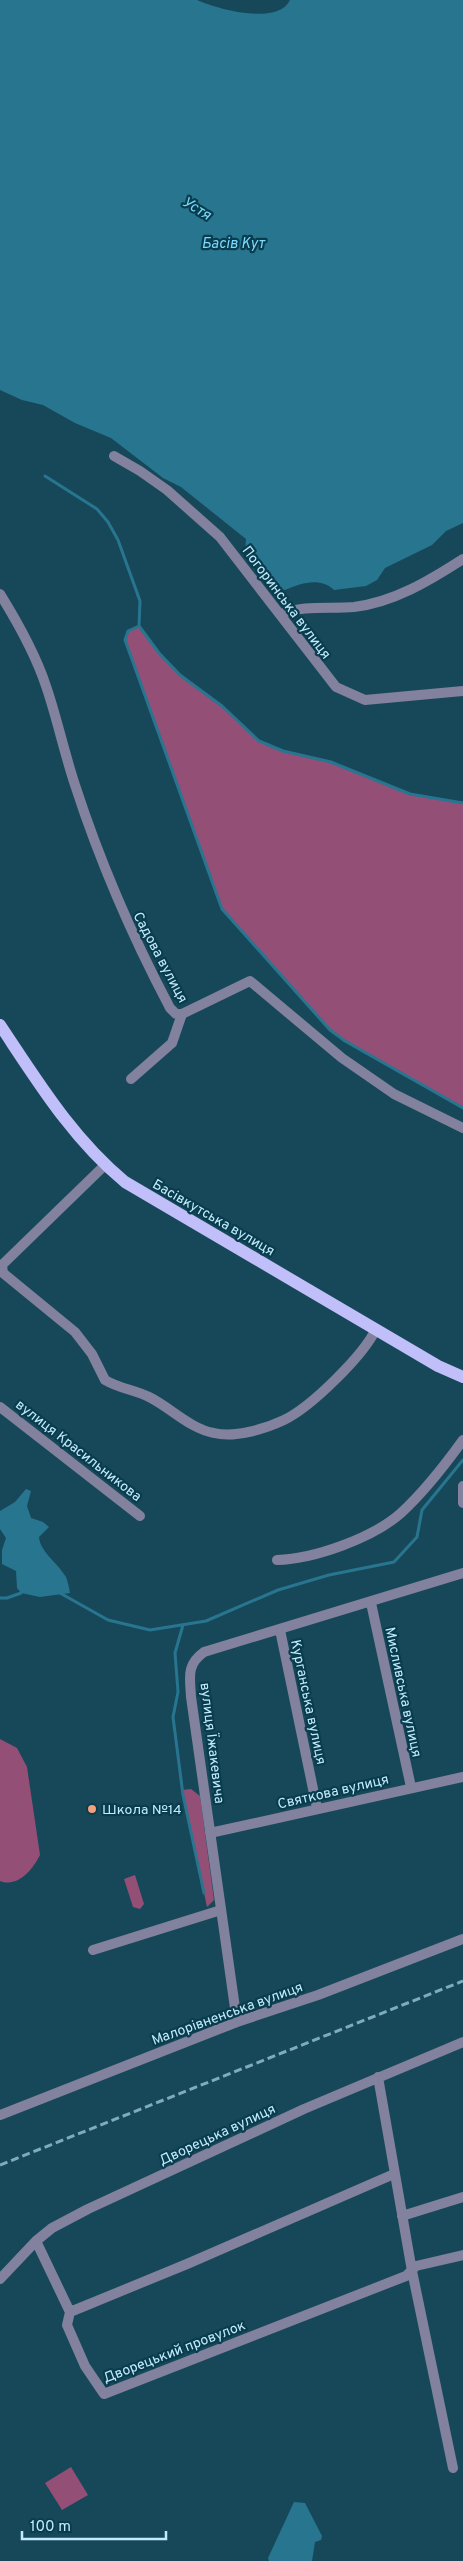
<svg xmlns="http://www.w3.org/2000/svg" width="463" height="2561" font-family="Overpass,sans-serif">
<rect width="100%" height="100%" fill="#174859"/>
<path fill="#944f76" d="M139,626L159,653L180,675L222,706L259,741L283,751L331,762L410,794L463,803V1108L345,1041L330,1030L222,909L125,640L128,631Z
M0,1739L17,1748L27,1767L40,1855C33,1869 18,1888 0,1881Z
M191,1789L200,1796L214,1900L207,1907L182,1790Z
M135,1875L144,1904L140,1909L133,1907L124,1879Z
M71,2467L88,2495L62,2510L45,2483Z"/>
<path fill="#287590" d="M0,0H197C217,9 278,26 290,0H463V523L446,531L432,545L385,568L377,580L366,586L334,590C320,577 302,583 285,590L274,586L245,555L246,539L181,487L163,478L111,438L75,423L43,405L22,400L0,390Z
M26,1489L31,1491L27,1506L31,1518L43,1522L49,1527L39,1537C40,1552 58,1563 66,1577C68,1582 69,1588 70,1593L40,1597L21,1593L17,1588L16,1571L2,1564V1550L6,1538L0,1529V1511L15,1502Z
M294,2502L305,2503L322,2536L321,2540L315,2542L312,2561H269L268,2558Z"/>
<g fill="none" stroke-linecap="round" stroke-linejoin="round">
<path stroke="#287590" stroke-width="3" d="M45,476L97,509L108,522L118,540L140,601L139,626L159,653L180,675L222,706L259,741L283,751L331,762L410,794L463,803
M139,626L128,631L125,640L222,909L330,1030L345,1041L463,1108
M60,1593L108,1620L150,1630L206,1621L278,1590L329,1575L394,1562L417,1537L422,1510L463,1460
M0,1598H7L21,1593
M183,1625L175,1653L178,1692L173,1717L183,1795L204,1893"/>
<path stroke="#82819e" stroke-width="10" d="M114,456L140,471L167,490L220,537L336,687L365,700L463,691
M0,594C18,623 35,653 46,686C57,718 64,752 75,785C100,862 132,936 170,1008L176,1014H182L250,981L342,1058L394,1094L463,1128
M281,614C304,605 329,609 354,607C394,602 429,581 463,559
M131,1079L172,1043L182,1014
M105,1165L2,1265L3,1273L75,1332L92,1354L105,1380C120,1389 136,1390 151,1398C172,1409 191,1429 214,1433C235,1438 265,1429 284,1420C311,1407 363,1356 376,1329
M0,1407L140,1516
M463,1486V1503
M277,1560C314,1559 373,1538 401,1513C424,1492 445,1465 463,1440
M371,1603L411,1787
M280,1630L317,1808
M210,1833L463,1777
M93,1950L221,1910
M237,2022L191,1697C190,1677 186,1665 204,1652L463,1573
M378,2077L412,2271L453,2468
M0,2115L237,2022L318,1995L463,1939
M402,2216L463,2197
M36,2241L70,2312L67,2325L85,2366L104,2394L406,2276L416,2266L463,2255
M0,2279L36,2241L52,2228L88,2209L304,2109L463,2042
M70,2312L187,2264L394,2174"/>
<path stroke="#c1bffa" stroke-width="12" d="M0,1025C38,1082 72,1138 125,1182L438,1366L463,1377"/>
<path stroke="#7fabbc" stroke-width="3" stroke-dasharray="8 4" stroke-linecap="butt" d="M0,2165L463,1981"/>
</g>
<circle fill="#f1a17c" stroke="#093d4e" stroke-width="2" cx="92" cy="1809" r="5"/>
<g text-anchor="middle" stroke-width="4.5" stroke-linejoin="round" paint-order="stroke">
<g font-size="14" fill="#c2ebfd" stroke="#093d4e">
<text transform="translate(287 602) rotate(53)" y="5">Погоринська вулиця</text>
<text transform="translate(161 957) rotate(62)" y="5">Садова вулиця</text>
<text transform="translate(214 1217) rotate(30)" y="5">Басівкутська вулиця</text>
<text transform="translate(79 1450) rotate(38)" y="5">вулиця Красильникова</text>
<text transform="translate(404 1692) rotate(78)" y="5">Мисливська вулиця</text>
<text transform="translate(309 1702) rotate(78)" y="5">Курганська вулиця</text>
<text transform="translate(213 1743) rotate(83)" y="5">вулиця Їжакевича</text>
<text transform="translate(333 1791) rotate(-13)" y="5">Святкова вулиця</text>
<text transform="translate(227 2013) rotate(-20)" y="5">Малорівненська вулиця</text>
<text transform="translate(217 2134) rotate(-25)" y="5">Дворецька вулиця</text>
<text transform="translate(174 2351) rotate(-21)" y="5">Дворецький провулок</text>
</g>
<g font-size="14" fill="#c2ebfd" stroke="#093d4e" text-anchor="start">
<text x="102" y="1814">Школа №14</text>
</g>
<g font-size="15" font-style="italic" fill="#7bd9fe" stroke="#093d4e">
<text transform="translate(197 208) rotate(31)" y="5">Устя</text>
<text x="233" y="248">Басів Кут</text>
</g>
</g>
<path d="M22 2531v8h144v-8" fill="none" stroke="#c2ebfd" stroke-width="2.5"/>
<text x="30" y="2531" font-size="15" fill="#c2ebfd" stroke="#093d4e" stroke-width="4" paint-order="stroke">100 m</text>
</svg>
